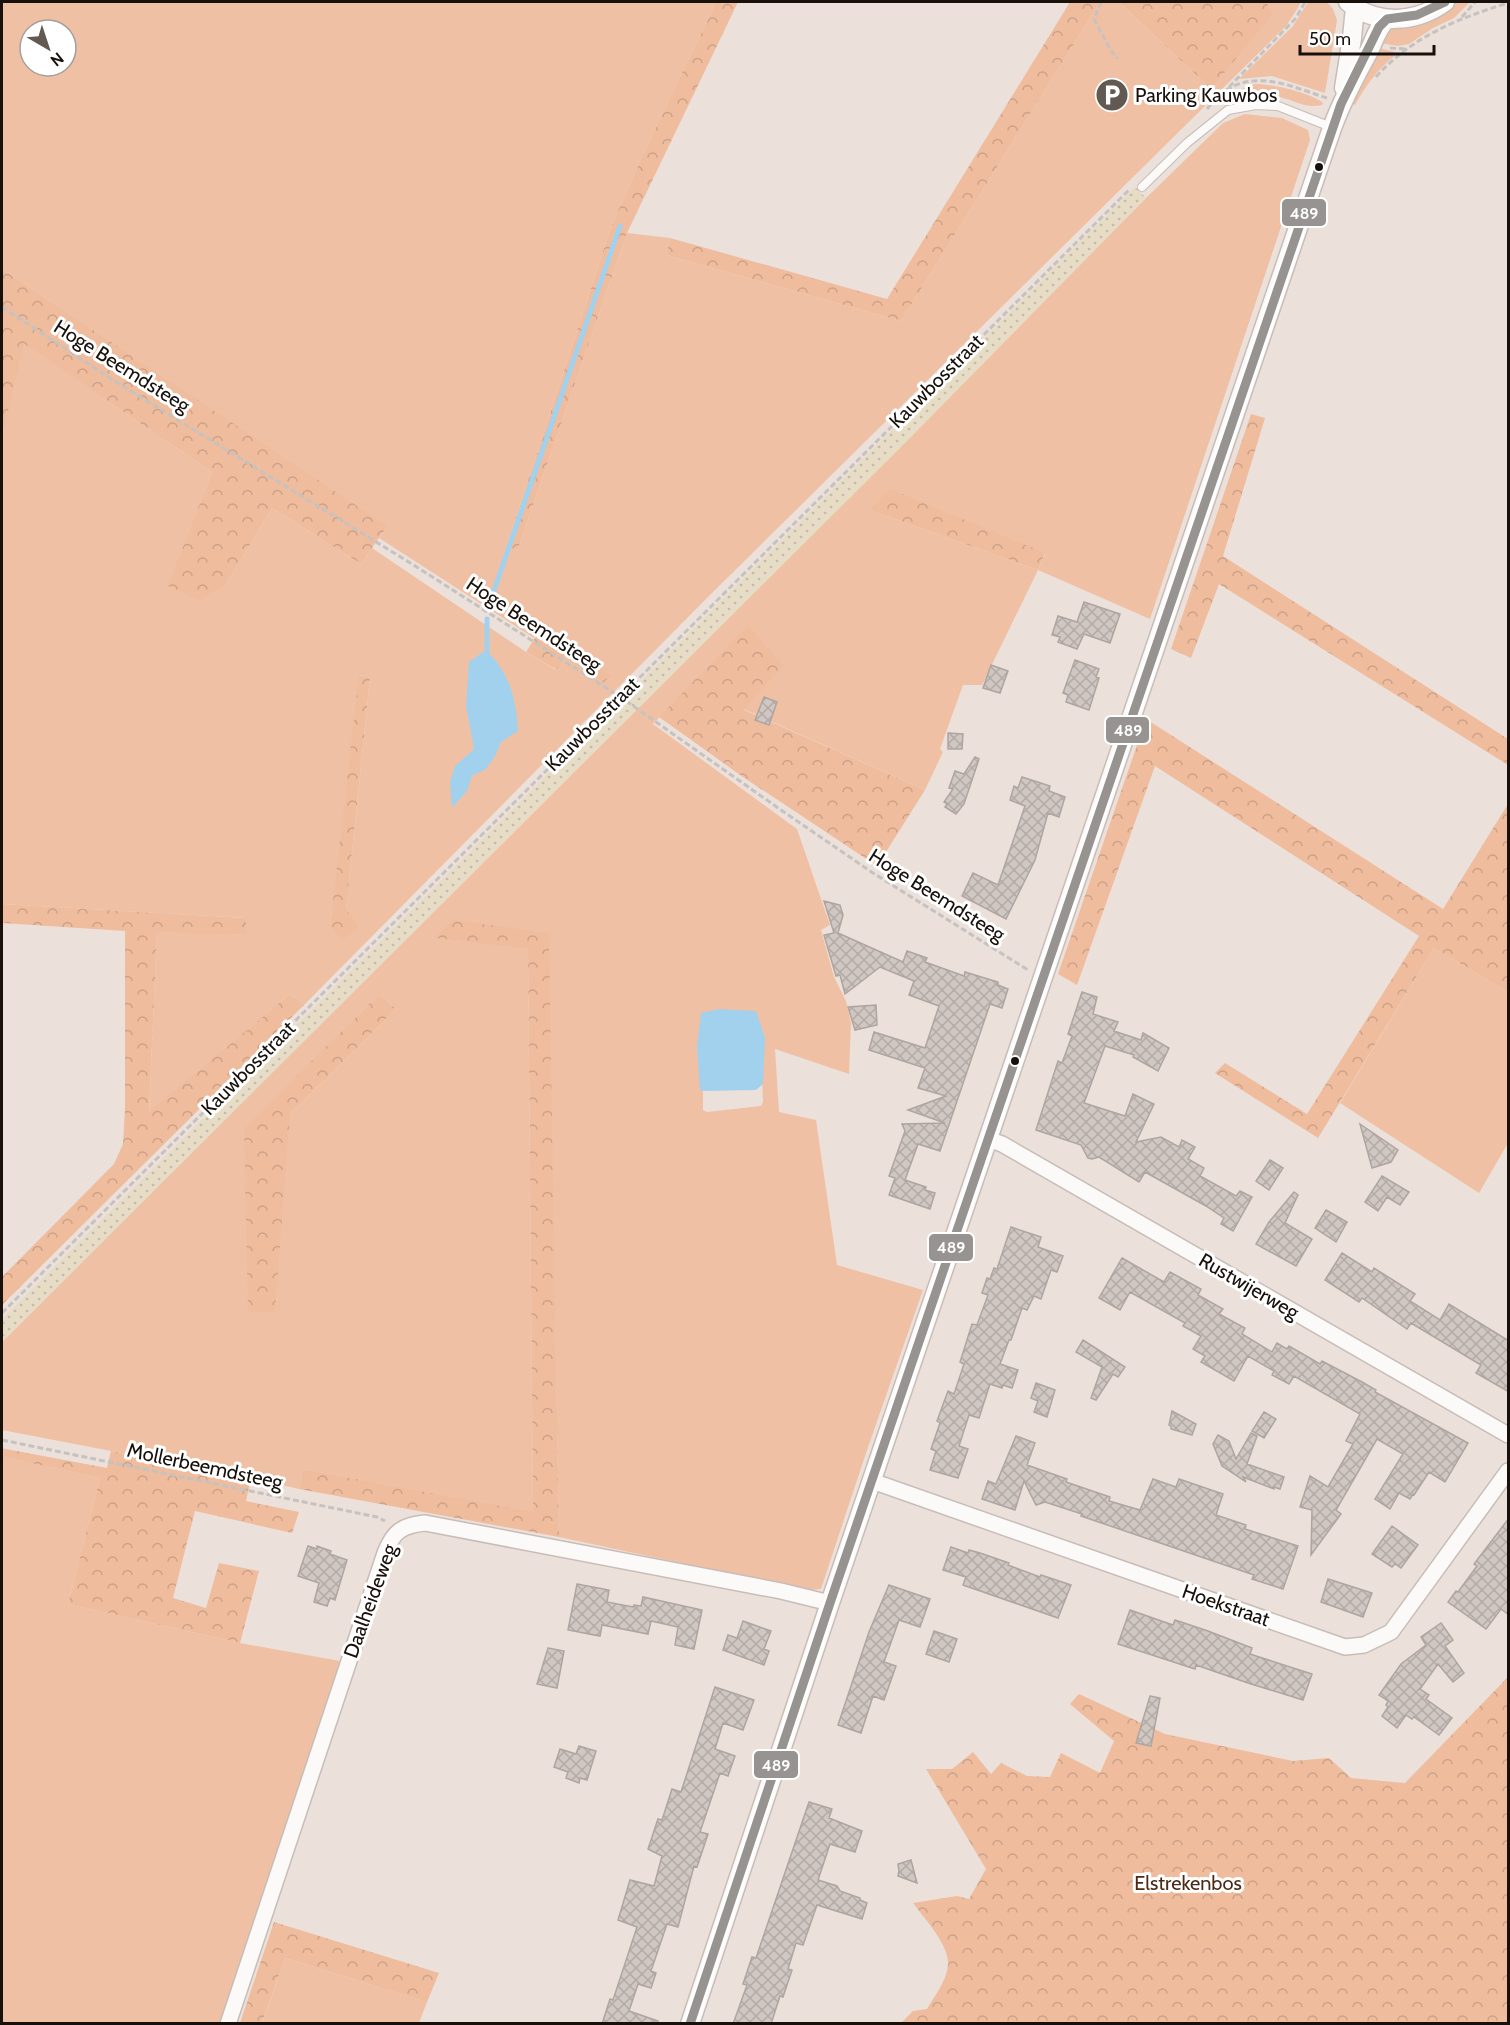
<svg xmlns="http://www.w3.org/2000/svg" width="1510" height="2025" font-family="Cabin,sans-serif">
<defs>
<pattern id="forest-crowns" width="20" height="18" patternUnits="userSpaceOnUse" patternTransform="scale(1.5)"><rect width="20" height="18" fill="#efbc9e"/><path d="M2 6a3 3 0 1 1 6 0M12 15a3 3 0 1 1 6 0" fill="none" stroke="#cca187"/></pattern>
<pattern id="sand-dots" width="8" height="8" patternUnits="userSpaceOnUse" patternTransform="scale(1.5)"><rect width="8" height="8" fill="#e7dcc5"/><path d="M2 2h.1M6 6h.1" fill="none" stroke="#c5bca8" stroke-width="1.8" stroke-linecap="round"/></pattern>
<pattern id="building-cross-hatch" width="8" height="8" patternUnits="userSpaceOnUse" patternTransform="scale(1.5)"><rect width="8" height="8" fill="#d0c7c2"/><path d="M0 0l8 8M0 8l8-8" fill="none" stroke="#b2aaa5"/></pattern>
</defs>
<rect width="100%" height="100%" fill="#ece0da"/>
<path fill="#f0c0a4" fill-rule="evenodd" d="M2,2H716L644,152L611,227L506,548L518,549L627,233L670,238L666,255L901,321L1100,2H1119L1211,89L1272,14L1267,2H1301L1296,11L1286,26L711,594L304,1005L290,994L149,1113L157,931L246,935V918L2,904V437L23,343L212,472L169,586L226,584L272,508L361,564L372,548L526,652L556,670L564,658L603,683L540,630L534,638L379,538L386,526L2,269ZM30,30H66V66H30ZM360,675L370,678L346,910L330,926Z
M1308,2H1327L1333,9L1337,20L1325,93L1272,76L1239,79L1293,26Z
M1457,2H1470L1454,18L1433,28L1409,44L1398,46L1380,43L1383,35L1390,30L1446,10Z
M1376,47L1398,53C1378,69 1368,82 1355,105L1351,103Z
M1255,84C1273,84 1311,93 1323,103L1322,105C1310,108 1301,104 1290,100C1263,91 1241,91 1217,105L1230,93Z
M1245,114L1282,118L1308,130L1310,140L1150,619L1038,570L982,685H963L940,749L943,752L925,790L743,709L748,626L653,724L797,829L830,925L821,930L834,977L846,1001L851,1023L849,1074L775,1049L779,1112L816,1120L837,1265L923,1290L866,1453L821,1589L808,1590L559,1537L548,933L436,938L528,948L533,1513L303,1469L299,1489L251,1478L2,1430V1342L1146,198L1223,123ZM870,510L1045,553V554L1038,570ZM379,994L396,1009L290,1114L245,1128ZM703,1021L760,1025L763,1102L761,1106L707,1112L703,1110Z
M1434,948L1508,992V1143L1479,1193L1340,1103Z
M2,1448L6,1449L4,1457L100,1478L68,1604L240,1643L340,1661L326,1708L221,2023H2Z
M285,1958L427,2002L419,2023L262,2024Z"/>
<path fill="url(#forest-crowns)" d="M716,2H738L627,233L518,549L506,548L611,227L644,152Z
M1070,2H1100L901,321L666,255L670,238L887,299Z
M1119,2H1262L1267,3L1273,14L1211,89Z
M2,269L387,526L361,564L272,508L226,584L199,600L168,586L212,472L24,344L2,437Z
M1251,414L1265,418L1223,556L1508,739V765L1219,584L1191,658L1171,649Z
M890,489L1045,553L1038,570L870,510Z
M748,625L783,665L744,710L925,790L877,866L743,777L659,717Z
M540,630L611,675L603,683L564,658L557,670L526,652Z
M359,675L370,678L346,910L359,926L343,941L330,926Z
M1146,719L1443,909L1508,804V992L1434,948L1318,1138L1215,1073L1225,1063L1307,1114L1419,936L1155,766L1077,985L1058,974Z
M2,904L246,918V935L157,932L149,1112L290,994L304,1005L2,1305V1277L114,1164L123,1144L125,1108V931L2,923Z
M453,920L549,933L559,1537L299,1489L303,1469L533,1512L528,949L435,938Z
M379,994L396,1009L290,1114L275,1312H248L244,1128Z
M6,1449L107,1468L111,1451L251,1478L246,1501L299,1512L292,1533L195,1511L173,1598L206,1608L219,1563L259,1571L240,1643L68,1604L100,1478L3,1457Z
M1508,1677V2023L900,2024L913,2011L927,2009C934,1997 947,1980 948,1965C950,1946 924,1918 913,1903L957,1896L969,1899L986,1869L926,1769H952L973,1752L991,1774L1001,1763L1027,1776L1050,1777L1061,1753L1100,1773L1114,1741L1070,1704L1079,1694L1165,1734L1293,1761L1329,1758L1351,1778L1405,1783Z
M274,1922L439,1973L427,2002L285,1958L262,2023H240Z"/>
<path fill="url(#sand-dots)" d="M1135,187L1146,198L909,439L2,1342V1319Z"/>
<path fill="#a1d1ed" d="M486,650C510,674 516,698 518,731L501,742L495,756L486,769L472,776L467,791L452,808L450,782L455,766L474,749L466,706L469,662Z
M719,1009L756,1011L765,1038L763,1084L756,1090L702,1091L700,1089L697,1047L701,1013Z"/>
<g fill="none" stroke-linecap="round" stroke-linejoin="round">
<path stroke="#a1d1ed" stroke-width="5" d="M490,602L620,226
M487,656V619"/>
</g>
<path fill="url(#building-cross-hatch)" stroke="#aea5a0" stroke-width="1.5" d="M1084,602L1120,614L1110,643L1084,634L1077,649L1058,642L1060,637L1052,635L1058,616L1077,622Z
M1075,660L1099,669L1096,677L1099,678L1089,710L1066,702L1068,695L1063,693Z
M991,665L1008,671L1000,693L983,688Z
M764,697L777,702L769,725L755,720Z
M948,733L963,734L962,749H948Z
M975,757L979,759L964,804L956,814L945,807L947,804L944,802L953,789L949,788L955,771L964,774Z
M1022,777L1050,786L1049,791L1065,797L1059,817L1048,813L1035,860L1006,919L962,896L973,873L998,885L1025,806L1010,800L1014,786L1018,788Z
M824,901L840,905L843,915L838,933L903,962L907,951L927,958L925,962L964,976L965,972L998,982V985L1008,989L1002,1008L990,1004L940,1151L918,1144L905,1180L926,1187L925,1190L935,1193L930,1209L889,1195L895,1178L889,1176L905,1131L902,1124L945,1123L908,1110L946,1096L918,1088L925,1068L869,1050L874,1032L925,1048L939,1006L909,995L914,981L880,967L845,994L840,975L836,976L824,935L834,933Z
M1082,992L1097,997L1093,1014L1118,1022L1114,1031L1141,1040L1143,1033L1169,1048L1158,1071L1133,1057L1134,1055L1105,1046L1084,1103L1125,1116L1133,1094L1154,1104L1136,1142L1161,1137L1179,1147L1182,1140L1195,1147L1188,1159L1204,1168L1200,1176L1236,1196L1240,1191L1252,1197L1233,1231L1221,1224L1224,1218L1206,1206L1145,1172L1139,1182L1099,1157L1092,1159L1088,1158L1081,1145L1036,1130L1058,1061L1062,1063L1072,1036L1068,1034Z
M876,1005L877,1025L855,1030L848,1007Z
M1360,1124L1398,1150L1391,1162L1372,1168Z
M1270,1160L1283,1168L1269,1190L1256,1181Z
M1382,1176L1409,1192L1400,1205L1387,1197L1378,1211L1365,1202Z
M1294,1192L1298,1195L1285,1223L1312,1239L1296,1266L1256,1244L1269,1222Z
M1326,1210L1347,1222L1336,1242L1315,1228Z
M1011,1227L1041,1237L1038,1247L1063,1256L1057,1272L1051,1270L1041,1299L1034,1296L1027,1310L1022,1308L1011,1340H1009L1000,1364L1018,1370L1012,1388L1003,1385L1002,1388L990,1384L979,1418L969,1415L959,1446L968,1449L958,1478L930,1470L936,1451L931,1449L940,1423L937,1421L948,1391L954,1394L964,1364L960,1362L972,1324L977,1325L988,1295L982,1293L987,1278L990,1279L994,1268L997,1269Z
M1342,1253L1372,1272L1374,1268L1415,1294L1410,1301L1440,1320L1449,1304L1509,1341V1392L1476,1373L1481,1365L1411,1323L1407,1329L1362,1298L1359,1302L1325,1280Z
M1122,1258L1164,1282L1170,1272L1201,1289L1198,1295L1223,1309L1219,1314L1245,1328L1242,1334L1272,1352L1277,1343L1287,1349L1289,1346L1320,1364L1322,1361L1362,1382L1376,1390L1375,1392L1468,1443L1445,1482L1429,1472L1414,1495L1413,1494L1410,1499L1399,1493L1390,1509L1375,1499L1403,1454L1377,1439L1336,1510L1341,1514L1311,1555L1312,1510L1300,1507L1310,1476L1328,1487L1353,1444L1346,1441L1360,1414L1294,1376L1289,1384L1272,1375L1274,1371L1248,1356L1234,1381L1201,1362L1205,1356L1193,1349L1201,1336L1183,1326L1185,1323L1130,1292L1120,1310L1099,1298Z
M1083,1340L1125,1367L1118,1377L1113,1374L1096,1400L1091,1398L1102,1367L1076,1352Z
M1036,1383L1055,1390L1047,1417L1034,1412L1038,1401L1031,1398Z
M1172,1411L1196,1424L1192,1435L1171,1429V1426L1169,1425Z
M1264,1412L1276,1419L1264,1438L1252,1431Z
M1251,1433L1257,1436L1247,1464L1284,1477L1280,1489L1274,1487V1489L1243,1477L1246,1482L1222,1466L1213,1444L1218,1435L1229,1441L1236,1459Z
M1016,1436L1035,1443L1027,1465L1067,1479L1066,1482L1110,1497L1109,1501L1140,1510L1153,1479L1176,1487L1179,1479L1223,1494L1216,1515L1246,1525L1245,1529L1298,1546L1283,1589L1252,1579L1254,1575L1081,1516L1082,1514L1045,1502L1036,1505L1024,1481L1015,1510L982,1499L988,1481L996,1484Z
M1509,1518V1615L1501,1609L1486,1629L1448,1602L1456,1591L1458,1592L1477,1566L1474,1564Z
M1392,1526L1418,1545L1401,1568L1395,1564L1392,1567L1372,1554Z
M308,1546L317,1549V1546L331,1551L330,1554L347,1560L335,1600L330,1598L327,1606L314,1602L319,1583L298,1576Z
M951,1547L968,1553L969,1550L980,1553L1009,1563L1008,1565L1040,1577L1041,1575L1071,1585L1058,1618L963,1585L966,1577L943,1570Z
M1328,1579L1372,1593L1363,1617L1321,1602Z
M577,1584L609,1590L607,1602L633,1607L634,1605L641,1606L643,1597L702,1610L694,1649L675,1645L678,1627L651,1621L648,1634L602,1625L600,1636L568,1630Z
M889,1585L930,1599L920,1627L899,1620L884,1662L896,1666L884,1700L873,1696L861,1733L838,1725L869,1632Z
M1130,1610L1173,1625L1175,1620L1208,1631L1252,1648L1250,1654L1312,1674L1303,1700L1248,1683L1196,1665L1195,1669L1118,1644Z
M743,1621L771,1631L764,1649L769,1651L764,1665L723,1650L728,1635L737,1638Z
M1441,1623L1453,1640L1445,1646L1464,1673L1453,1682L1438,1664L1420,1689L1429,1695L1426,1699L1452,1718L1439,1735L1414,1717L1412,1719L1406,1715L1397,1728L1382,1716L1388,1707L1386,1705L1388,1701L1379,1695L1401,1664L1426,1645L1421,1637Z
M934,1631L957,1639L949,1662L926,1654Z
M548,1648L564,1651L557,1688L537,1684Z
M715,1687L754,1700L743,1730L723,1723L715,1749L735,1756L728,1776L720,1773L700,1832L708,1834L697,1867L694,1866L678,1927L667,1924L651,1971L656,1973L651,1988L638,1984L629,2011L658,2021L657,2024H602L610,1999L613,2000L637,1927L618,1920L630,1880L654,1886L662,1856L648,1849L658,1819L662,1820L672,1789L681,1792Z
M1150,1696L1160,1698L1151,1746L1136,1743Z
M579,1746L596,1751L587,1780L580,1778L579,1783L566,1778L568,1772L554,1767L560,1749L576,1754Z
M809,1802L832,1809L829,1818L862,1831L855,1852L830,1844L818,1880L837,1886L840,1891L860,1898V1900L867,1903L862,1919L817,1905L803,1945L796,1943L788,1969L792,1970L783,1997L780,1996L771,2024H733L747,1985L743,1984L752,1957L756,1958Z
M911,1860L917,1883L898,1876L899,1871L898,1864Z"/>
<g fill="none" stroke-linecap="round" stroke-linejoin="round">
<g stroke="#c7bdb8" stroke-width="10">
<path id="service" d="M1142,187L1187,143L1228,110L1256,105L1278,106L1331,127"/>
</g>
<g stroke="#c7bdb8" stroke-width="18">
<path id="minor" d="M988,1139L1002,1144L1508,1435
M872,1481L1345,1647L1364,1645L1391,1632L1508,1471
M228,2024L385,1553C393,1532 402,1525 425,1523L781,1591L830,1603"/>
</g>
<g stroke="#c7bdb8" stroke-width="21">
<path id="tertiary" d="M1348,2C1377,26 1416,23 1445,2
M1344,88L1352,38L1355,7
M690,2024L830,1603L1332,128C1342,101 1355,76 1369,51C1375,39 1377,28 1387,19"/>
</g>
<path stroke="#c5c2bf" stroke-width="3" stroke-dasharray="6 3" stroke-linecap="butt" d="M1101,2L1094,19L1110,49L1118,59
M1462,17L1475,2
M1390,48L1406,49
M1376,77C1411,37 1459,18 1508,3
M1229,87L1296,18L1305,2
M1207,109C1213,102 1220,94 1228,89C1260,70 1295,88 1327,98
M2,307L113,380L412,564L619,696L781,810L873,873L1028,970
M2,1313L1130,189
M2,1440L377,1517L385,1521"/>
<use href="#service" stroke="#fcfaf9" stroke-width="8"/>
<use href="#minor" stroke="#fcfaf9" stroke-width="15"/>
<use href="#tertiary" stroke="#fcfaf9" stroke-width="18"/>
<g stroke="#fff" stroke-width="14">
<path id="bus-1" d="M690,2024L830,1603L1341,104L1379,27L1387,19L1417,15L1445,2"/>
</g>
<use href="#bus-1" stroke="#979391" stroke-width="9"/>
</g>
<defs>
<g id="parking-disc" transform="scale(1.725)"><circle r="9.5" fill="#625953" stroke="#fff"/><path d="M-3.5-5.5H1a3.5 3.5 0 0 1 0 7H-1V5.5H-3.5ZM-1-3.4V-.6H.8a1.4 1.4 0 0 0 0-2.8Z" fill="#fff"/></g>
</defs>
<g fill-rule="evenodd">
<use href="#parking-disc" x="1112" y="95"/>
</g>
<g fill="#17100b" stroke="#fff" stroke-width="2">
<circle cx="1319" cy="167" r="5"/>
<circle cx="1015" cy="1061" r="5"/>
</g>
<g text-anchor="middle" stroke-width="6" stroke-linejoin="round" paint-order="stroke">
<g font-size="20" fill="#17100b" stroke="#fff" text-anchor="start">
<text x="1135" y="102">Parking Kauwbos</text>
</g>
<g font-size="20" fill="#17100b" stroke="#fff">
<text transform="translate(122 366) rotate(32)" y="7">Hoge Beemdsteeg</text>
<text transform="translate(936 381) rotate(-45)" y="7">Kauwbosstraat</text>
<text transform="translate(534 624) rotate(33)" y="7">Hoge Beemdsteeg</text>
<text transform="translate(592 724) rotate(-45)" y="7">Kauwbosstraat</text>
<text transform="translate(937 895) rotate(32)" y="7">Hoge Beemdsteeg</text>
<text transform="translate(248 1068) rotate(-45)" y="7">Kauwbosstraat</text>
<text transform="translate(1249 1286) rotate(30)" y="7">Rustwijerweg</text>
<text transform="translate(205 1466) rotate(12)" y="7">Mollerbeemdsteeg</text>
<text transform="translate(370 1601) rotate(-70)" y="7">Daalheideweg</text>
<text transform="translate(1226 1605) rotate(19)" y="7">Hoekstraat</text>
</g>
<g font-size="20" fill="#4c2b16" stroke="#fff">
<text x="1188" y="1890">Elstrekenbos</text>
</g>
</g>
<g stroke="#fff" stroke-width="2">
<rect x="1281" y="198" width="46" height="29" rx="6" fill="#979391"/>
<rect x="1105" y="716" width="45" height="28" rx="6" fill="#979391"/>
<rect x="928" y="1233" width="46" height="29" rx="6" fill="#979391"/>
<rect x="753" y="1750" width="46" height="29" rx="6" fill="#979391"/>
</g>
<g font-size="16" text-anchor="middle" font-weight="bold" fill="#fff">
<text x="1304" y="219">489</text>
<text x="1128" y="736">489</text>
<text x="951" y="1253">489</text>
<text x="776" y="1771">489</text>
</g>
<rect width="1510" height="2025" fill="none" stroke="#17100b" stroke-width="6"/>
<g transform="translate(48 48) rotate(141)"><circle r="28" fill="#ffffff" stroke="#a29f9d" stroke-width="1.5"/>
<path d="M0-4.5L10 22L0 15L-10 22Z" fill="#625953"/>
<text y="-9" font-size="16" font-weight="bold" text-anchor="middle" fill="#17100b">N</text>
</g>
<path d="M1300 45v9h134v-9" fill="none" stroke="#17100b" stroke-width="3"/>
<text x="1309" y="45" font-size="18" fill="#17100b" stroke="#ffffff" stroke-width="4.5" paint-order="stroke">50 m</text>
</svg>
